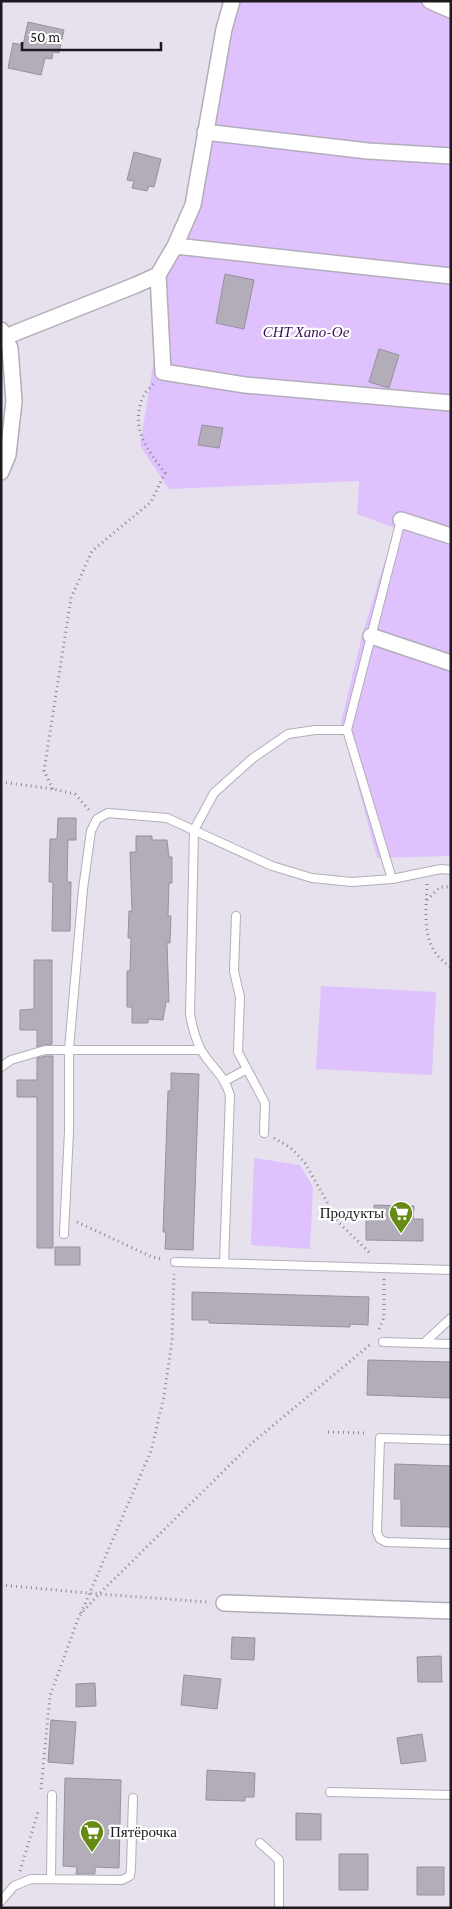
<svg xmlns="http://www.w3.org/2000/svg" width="452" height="1909" font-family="'Crimson Pro',serif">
<rect width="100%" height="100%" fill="#e6e1ed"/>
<path fill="#dfc2fd" d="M240,1H443L451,3V856L377,858L341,722L363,632L395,528L357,514L359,481L169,489L140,446L167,277L198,214L231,31Z
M321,986L436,992L432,1075L316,1069Z
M254,1158L300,1165L313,1187L310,1249L251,1245Z"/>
<path fill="#b3adb9" stroke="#96919c" d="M28,22L64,30L59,53L53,52L52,59L45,58L41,75L8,68L13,43L23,45Z
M134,152L161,159L154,187L149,186L147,191L132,188L134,181L127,180Z
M225,274L254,280L244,329L216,323Z
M379,349L399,355L389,388L369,382Z
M202,425L223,428L219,448L198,445Z
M58,818H76V840H68L67,882H71L70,931H52L53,882H49L50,839H57Z
M136,836H152V840H167L169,857H172V883H169L168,916H171L170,943H167L169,1002H166L163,1020L148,1019V1023H132V1007H127V971H130L131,938H128L129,911H132L130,852H136Z
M34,960H52V1044L37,1047V1030H20V1010L34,1009Z
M46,1056H53V1248H37V1097H17V1080H37V1058Z
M171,1073L199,1074L193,1250L165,1249L166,1232H163L167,1119L168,1091H171Z
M374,1205L414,1206L413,1219H423V1241L366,1240V1219H374Z
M55,1247H80V1265H55Z
M192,1292L369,1297L368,1325L350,1324V1327L244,1324L209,1323V1320H192Z
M368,1360L451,1362V1398L367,1395Z
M395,1464L451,1466V1527L401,1526V1499H394Z
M232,1637L255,1638L254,1660L231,1659Z
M441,1656L442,1682H418L417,1657Z
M184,1675L221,1679L217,1709L181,1705Z
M95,1683L96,1706L76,1707V1684Z
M51,1720L76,1722L73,1764L48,1762Z
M422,1734L426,1761L401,1764L397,1738Z
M207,1770L255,1773L254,1797H245V1801L206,1800Z
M65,1778L121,1780L119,1868L95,1867V1874H76L77,1867L63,1866Z
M296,1813L321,1814V1840H296Z
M339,1854H368V1890H339Z
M417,1867H444V1895H417Z"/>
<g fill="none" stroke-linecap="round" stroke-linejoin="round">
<g stroke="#b3adb9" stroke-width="10">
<path id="lane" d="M392,879L347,730L401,520
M236,916L234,971L240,997L238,1052L265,1103L264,1133
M1,1067L11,1060L45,1050H201
M225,1081L247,1069
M64,1234L69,1131V1049L83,889L91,831L97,819L108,813L167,818L272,866L312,878L352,882L392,879L441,869L451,870
M175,1262L451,1270
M224,1263L230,1095C223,1072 210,1067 200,1048C195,1037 192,1026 190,1014L194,830L214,793L253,758L288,734L315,730H347
M383,1342L451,1344
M424,1343L451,1318
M451,1440L380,1438L377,1532L380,1539L386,1542L451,1544
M330,1792L451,1795
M260,1843L279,1860V1908
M51,1879L52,1795
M1,1901L14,1886L31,1879L122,1880L130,1876L131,1868L133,1798"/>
</g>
<g stroke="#b3adb9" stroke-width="18">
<path id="street" d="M430,1L451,10
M205,132L368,151L451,156
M175,246L451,276
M158,275L163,372L245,385L451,403
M1,330L10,348L14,401L8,455L1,472
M5,337L136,285L158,275L175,246L193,205L224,29L232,1
M401,520L451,536
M371,636L451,663
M224,1603L451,1611"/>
</g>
<path stroke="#8a8790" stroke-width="3" stroke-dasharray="1 4" stroke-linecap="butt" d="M1,782L53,789L75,794L90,811
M53,789L44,771L71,598L92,551L151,502L165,473C147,449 131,430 142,399C144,393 150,388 154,383
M427,884C426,916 420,948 451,967
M427,900L440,887H451
M274,1138L291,1148L305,1163L339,1223L371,1254
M77,1222L152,1257L163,1259
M379,1329L384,1318V1279
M328,1432L368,1433
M1,1585L99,1594L208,1602
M81,1613L151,1451L164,1396L172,1341L174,1274
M41,1789L50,1696L79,1616L99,1594L252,1443L372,1343
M20,1871L38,1812"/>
<use href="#lane" stroke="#fff" stroke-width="8"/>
<use href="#street" stroke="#fff" stroke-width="15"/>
</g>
<defs>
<g id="supermarket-pin" transform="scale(1.25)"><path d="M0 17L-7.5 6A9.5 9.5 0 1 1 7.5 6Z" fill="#658b15" stroke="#fff"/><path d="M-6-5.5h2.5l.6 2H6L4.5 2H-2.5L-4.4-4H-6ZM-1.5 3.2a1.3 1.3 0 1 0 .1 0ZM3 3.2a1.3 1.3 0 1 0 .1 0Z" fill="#fff"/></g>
</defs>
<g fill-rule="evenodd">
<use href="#supermarket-pin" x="401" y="1213"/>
<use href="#supermarket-pin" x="92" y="1832"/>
</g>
<g text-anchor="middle" stroke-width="4.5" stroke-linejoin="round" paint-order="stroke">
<g font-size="15" font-style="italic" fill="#390e57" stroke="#fff">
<text x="306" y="337">СНТ Хапо-Ое</text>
</g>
<g font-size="15" fill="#1c1a1f" stroke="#fff" text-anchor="end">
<text x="384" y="1218">Продукты</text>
<text x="110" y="1837" text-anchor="start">Пятёрочка</text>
</g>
</g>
<rect width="452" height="1909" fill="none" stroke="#1c1a1f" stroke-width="5"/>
<path d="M22 42v8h139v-8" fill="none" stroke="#1c1a1f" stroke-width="2.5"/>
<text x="30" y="42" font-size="15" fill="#1c1a1f" stroke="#ffffff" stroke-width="4" paint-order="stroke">50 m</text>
</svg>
